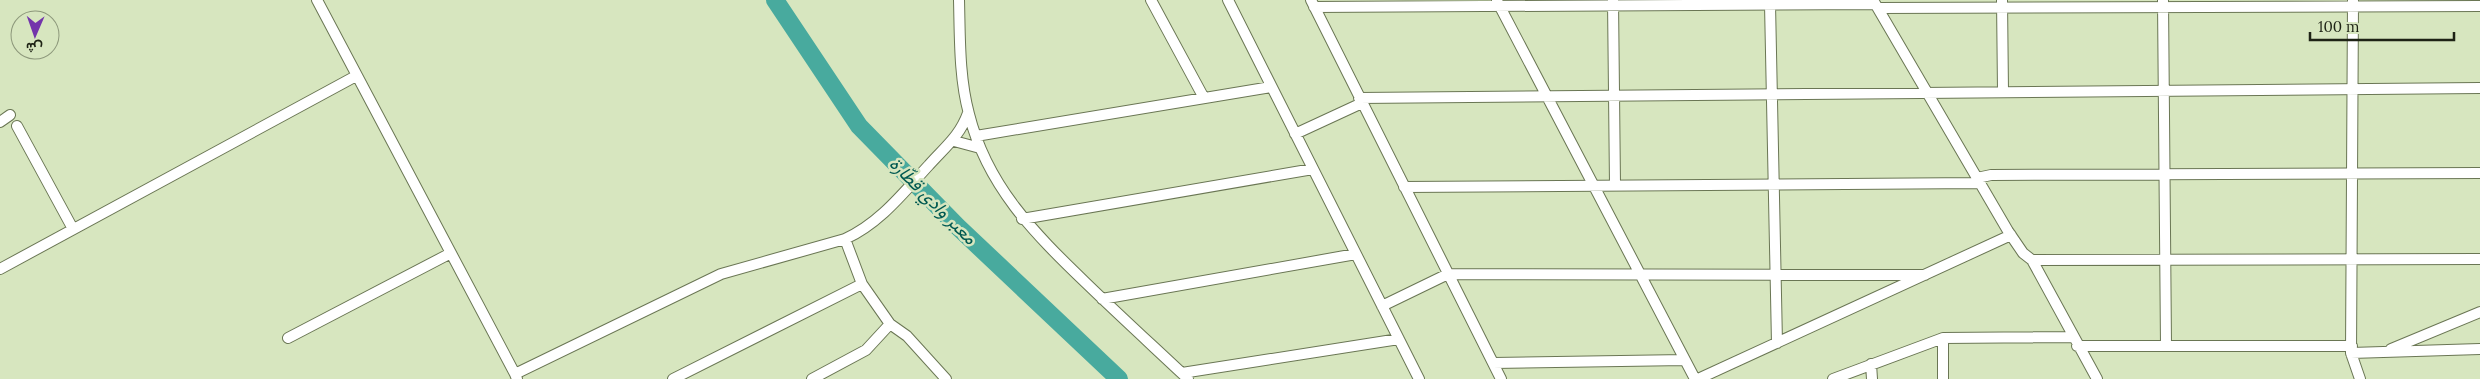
<svg xmlns="http://www.w3.org/2000/svg" width="2480" height="379" font-family="Lora,Vazirmatn,serif">
<rect width="100%" height="100%" fill="#d7e6bf"/>
<g fill="none" stroke-linecap="round" stroke-linejoin="round">
<path stroke="#48aa9e" stroke-width="18" d="M775,0L859,126L958,227L1119,379"/>
<g stroke="#6a7654" stroke-width="12">
<path id="minor" d="M317,0L515,374
M959,0C960,37 959,77 969,114C987,186 1034,233 1086,283C1119,315 1154,347 1188,379
M1151,0L1204,98
M1228,0L1419,379
M1311,0L1501,379
M1873,0L2008,231L2023,253L2032,260L2480,259
M2002,0L2003,91
M1497,1L1695,379
M1613,1L1615,185
M2163,1L2166,346
M2353,1L2351,353L2360,379
M1770,4L1777,343
M1314,7L1875,4
M1878,8L2480,6
M1359,98L2480,88
M0,122L10,115
M17,126L73,229
M1295,134L1362,103
M976,136L1271,87
M954,141L980,148
M1977,178L1991,175L2480,173
M1404,187L1979,183
M1022,219L1313,169
M845,239L862,284L890,324L907,336L946,379
M2032,260L2097,379
M0,269L356,76
M1102,299L1356,254
M1382,306L1448,274L1925,275
M288,338L451,253
M1943,338V379
M2077,346H2352
M2391,349L2480,312
M2351,353L2480,349
M1493,363L1685,360
M1871,364L1872,379
M1182,373L1399,339
M517,379L515,374L721,274L845,239C880,223 903,193 929,165C944,148 960,136 968,113
M673,379L862,284
M812,379L866,350L890,324
M1698,379L2011,235
M1833,379L1943,338L2073,337"/>
</g>
<use href="#minor" stroke="#fff" stroke-width="10"/>
</g>
<g text-anchor="middle" stroke-width="5" stroke-linejoin="round" paint-order="stroke">
<g font-size="18" font-style="italic" fill="#005951" stroke="#d7e6bf">
<text transform="translate(933 201) rotate(45)" y="6">معبر وادي قطّارة</text>
</g>
</g>
<g transform="translate(35 35) rotate(182)"><circle r="24" fill="#d7e6bf" stroke="#8d987b"/>
<path d="M0-4L9 19L0 12L-9 19Z" fill="#7335ab"/>
<text y="-8" font-size="14" font-weight="bold" text-anchor="middle" fill="#1e2315">ش</text>
</g>
<path d="M2310 32v8h144v-8" fill="none" stroke="#1e2315" stroke-width="2.5"/>
<text x="2318" y="32" font-size="15" fill="#1e2315" stroke="#d7e6bf" stroke-width="4" paint-order="stroke">100 m</text>
</svg>
